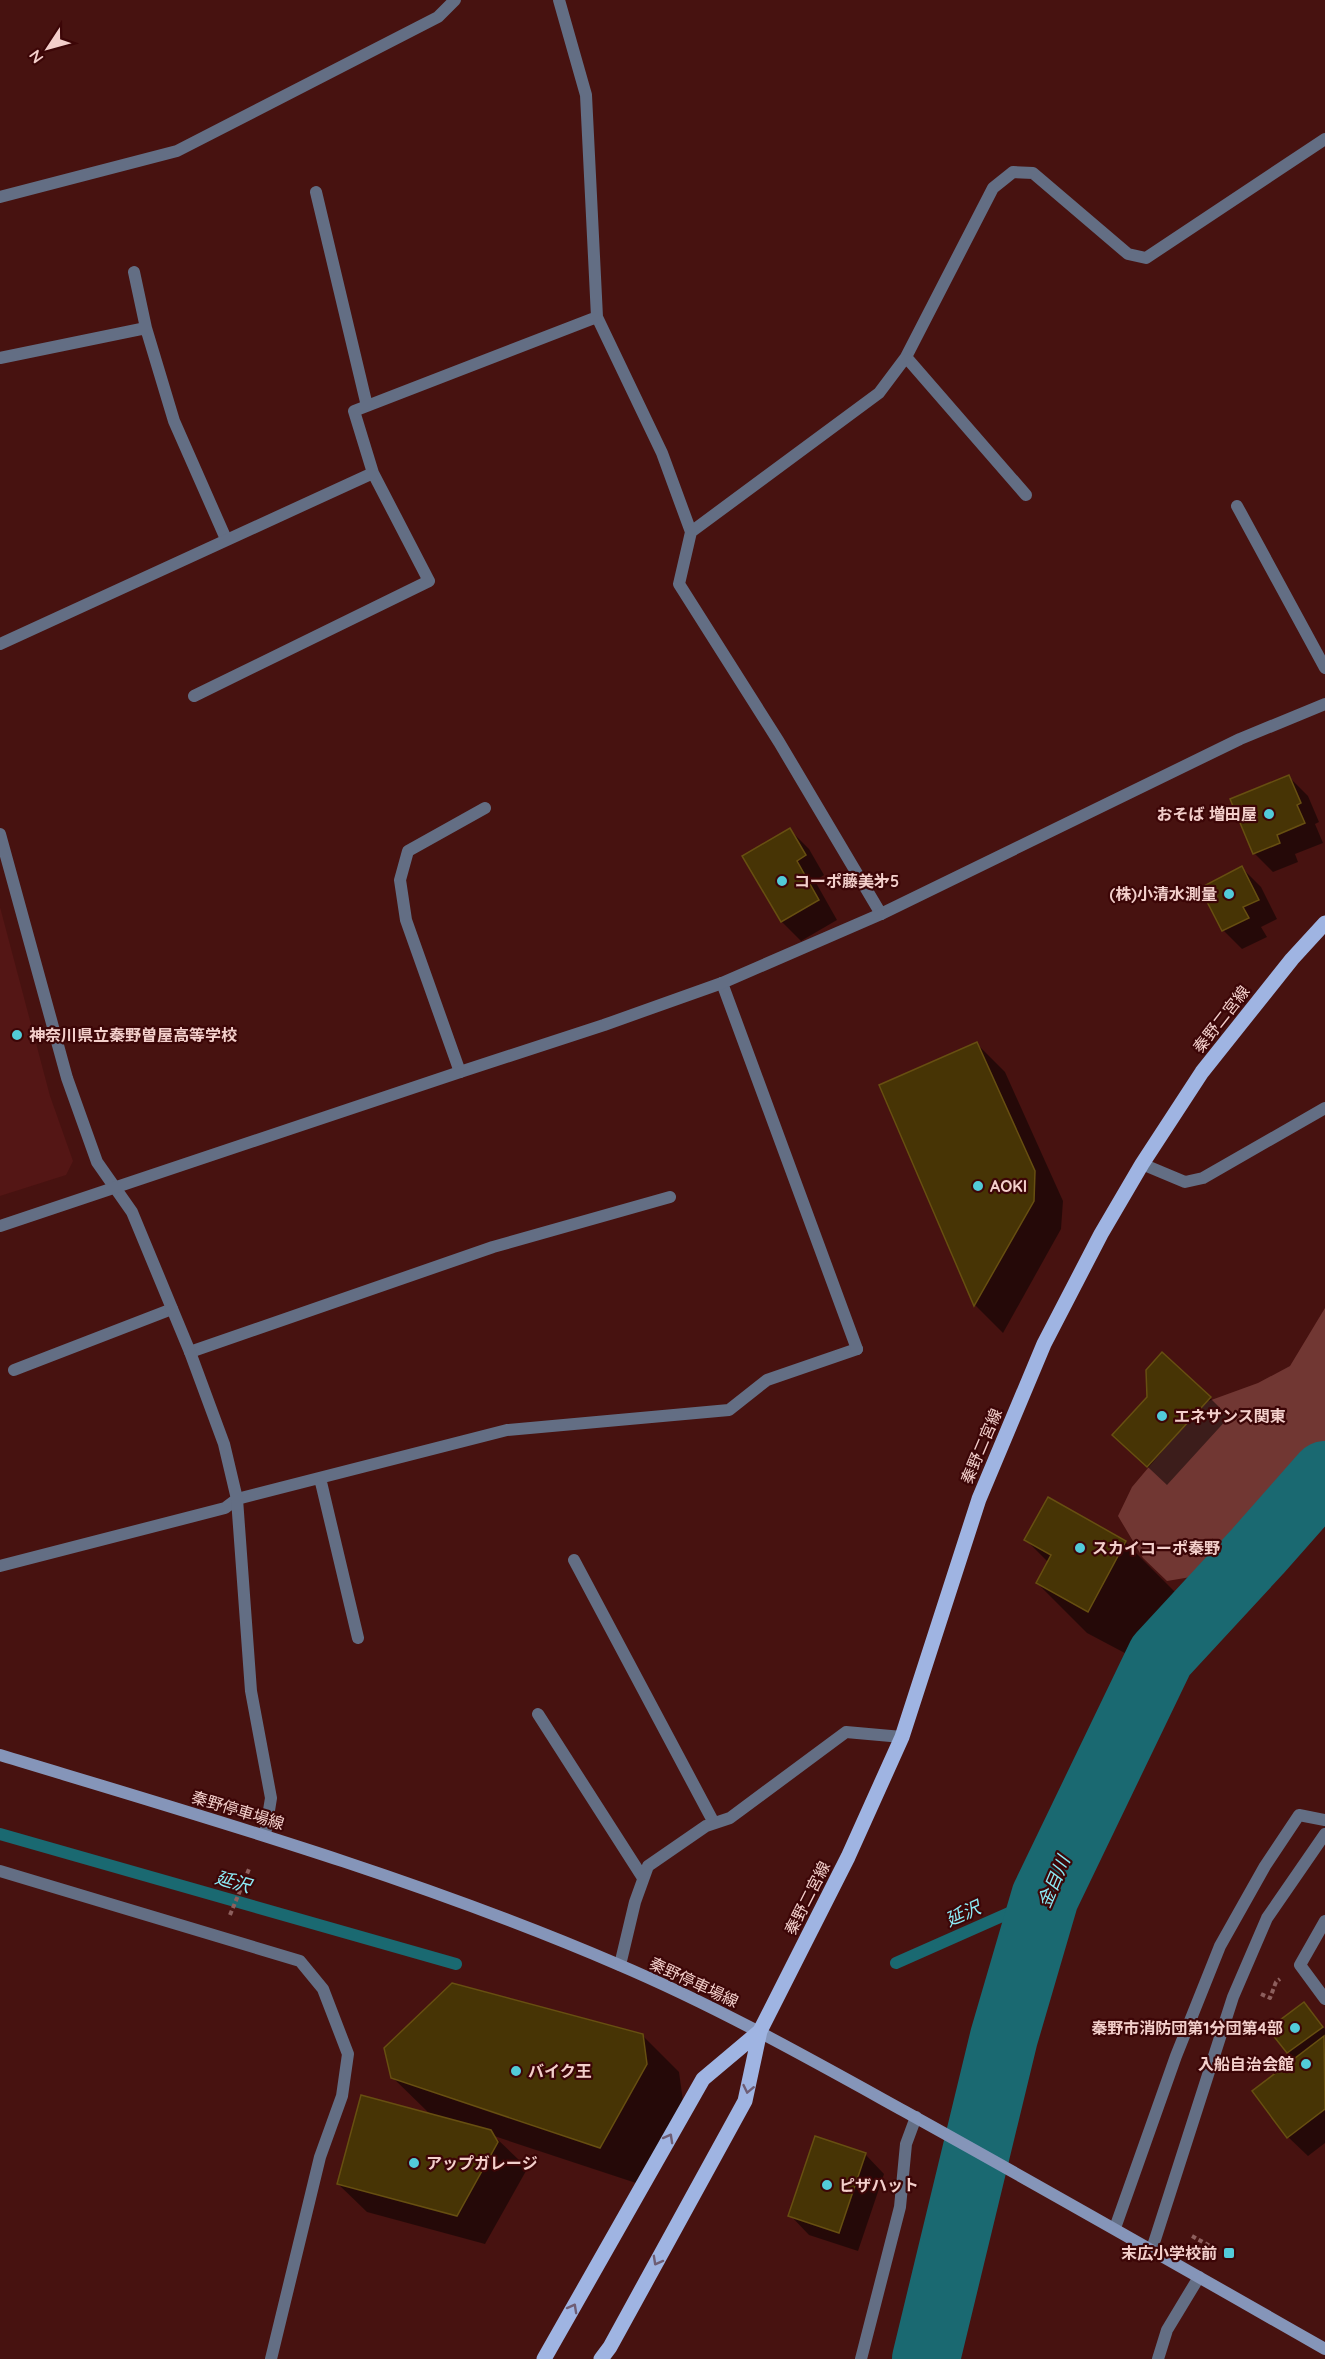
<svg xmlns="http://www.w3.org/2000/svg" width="1325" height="2359" font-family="Quicksand,'Noto Sans JP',sans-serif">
<rect width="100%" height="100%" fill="#471210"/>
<path fill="#541615" d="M0,907L50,1096L73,1161L66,1175L0,1196Z"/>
<path fill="#713733" d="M1325,1308V1461H1309L1301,1491L1280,1507L1266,1521L1248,1545L1203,1575L1167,1581L1143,1558L1118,1516L1132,1487L1203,1403L1258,1383L1290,1366Z"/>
<path fill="#0007" d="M1289,777L1308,796L1319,822L1315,824L1323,843L1295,854L1298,862L1273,872L1254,853Z
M790,830L809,849L824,875L815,881L837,920L801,941L782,922L744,857Z
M1242,868L1261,887L1277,919L1261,927L1267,937L1242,949L1223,930Z
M977,1044L1005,1072L1063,1201L1061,1229L1003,1333L975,1305L881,1086Z
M1210,1398L1229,1417L1167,1485L1134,1454Z
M1048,1499L1125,1542L1175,1592L1138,1660L1087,1633L1037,1583L1049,1563L1026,1540Z
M1304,2004L1325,2029V2143L1308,2156L1288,2137L1254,2091L1295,2060L1270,2029Z
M642,2035L679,2072L683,2101L636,2183L494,2136L519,2160L526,2171L485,2244L367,2212L338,2184L431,2115L392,2077Z
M865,2154L884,2174L858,2251L809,2235L790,2215Z"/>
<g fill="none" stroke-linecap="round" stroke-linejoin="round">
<path stroke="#1a6971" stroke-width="12" d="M0,1834L456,1964
M896,1963L1045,1897"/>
<path stroke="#1a6971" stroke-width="68" d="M926,2359L1004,2037L1045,1897L1161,1656L1258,1551L1325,1475"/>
</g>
<path fill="#473405" stroke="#674f11" stroke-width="1.5" d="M1289,775L1301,803L1297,805L1305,823L1277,835L1280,843L1253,854L1230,799Z
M790,828L806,855L797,861L819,900L781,922L742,856Z
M1242,866L1259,900L1243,907L1249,918L1222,931L1200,888Z
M977,1042L1035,1171L1034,1201L974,1306L879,1085Z
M1162,1352L1211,1397L1147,1467L1112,1435L1147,1397L1146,1370Z
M1048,1497L1126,1541L1088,1612L1036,1583L1051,1555L1024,1540Z
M452,1983L643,2034L647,2064L600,2148L391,2078L384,2048Z
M1304,2002L1323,2027L1287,2053L1268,2029Z
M1324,2036L1325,2109L1287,2138L1252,2091Z
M361,2095L491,2130L498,2142L457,2216L337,2184Z
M815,2136L866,2153L839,2233L788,2216Z"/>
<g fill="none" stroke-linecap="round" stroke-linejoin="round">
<path stroke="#8d5f5d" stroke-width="4" stroke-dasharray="4.5 3" stroke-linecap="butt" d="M230,1915L249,1869
M1261,1994L1270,1998L1276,1982L1280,1979
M1192,2236L1210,2246"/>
<path stroke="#636e84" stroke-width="12" d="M134,272L146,328
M0,358L146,328L174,421L226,539
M190,1352L493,1247L670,1197
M14,1370L172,1309
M320,1478L358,1638
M574,1560L714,1823
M0,1566L225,1508L237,1499L507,1430L729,1410L767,1380L857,1349
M538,1714L643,1878
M620,1965L635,1902L648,1866L706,1826L730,1818L846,1732L902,1737
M1158,2359L1167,2330L1199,2277"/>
<path stroke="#636e84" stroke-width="12" d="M559,0L586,95L597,317L662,453L691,532L679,584L779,742L881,914
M316,192L367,406
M0,197L177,151L438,17L455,0
M906,357L1026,495
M1237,506L1325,668
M691,532L879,393L906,357L993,188L1013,172L1033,173L1128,254L1146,258L1325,139
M0,644L373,473
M194,696L429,581L373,473L354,411L597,317
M0,834L67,1078L97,1162L132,1212L190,1352L224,1444L237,1499L251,1691L271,1798L265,1835
M722,983L857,1349
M460,1072L406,920L400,880L408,851L485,808
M1142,1164L1185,1182L1203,1178L1325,1108
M0,1871L300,1961L323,1989L348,2054L342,2096L320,2157L271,2359
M1325,1921L1300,1965L1325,1999
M1115,2228L1176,2056L1220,1946L1265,1866L1299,1815L1325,1820
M861,2359L900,2207L906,2144L916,2117"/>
<path stroke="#636e84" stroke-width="12" d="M0,1226L460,1072L604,1025L722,983L881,914L1240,739L1325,704
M1152,2249L1233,1997L1267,1918L1325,1834"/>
<path stroke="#8595b9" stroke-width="12" d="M0,1755C208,1818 417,1878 617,1964C716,2006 810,2059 904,2111C1045,2189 1185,2269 1325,2349"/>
<path stroke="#9fb4e2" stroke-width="15" d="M544,2359L703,2079L760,2031
M601,2359L610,2347L745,2101L760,2031L848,1857L902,1737L979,1499L1044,1344L1101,1234L1142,1164L1202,1072L1292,959L1325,923"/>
</g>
<defs><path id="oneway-chevron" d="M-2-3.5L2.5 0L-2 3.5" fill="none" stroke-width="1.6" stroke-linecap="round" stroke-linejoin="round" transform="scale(1.5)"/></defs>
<g stroke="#6e5d74">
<use href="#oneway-chevron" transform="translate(748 2089) rotate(102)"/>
<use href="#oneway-chevron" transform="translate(669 2138) rotate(-61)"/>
<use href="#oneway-chevron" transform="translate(657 2261) rotate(119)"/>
<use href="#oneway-chevron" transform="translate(573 2308) rotate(-61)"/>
</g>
<g fill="#52cbd9" stroke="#3c0607" stroke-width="2">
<circle cx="1269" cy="814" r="6"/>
<circle cx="782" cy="881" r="6"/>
<circle cx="1229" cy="894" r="6"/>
<circle cx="17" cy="1035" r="6"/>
<circle cx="978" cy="1186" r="6"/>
<circle cx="1162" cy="1416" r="6"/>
<circle cx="1080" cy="1548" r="6"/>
<circle cx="1295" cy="2028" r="6"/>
<circle cx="1306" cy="2064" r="6"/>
<circle cx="516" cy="2071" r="6"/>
<circle cx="414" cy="2163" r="6"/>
<circle cx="827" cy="2185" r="6"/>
<rect x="1223" y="2247" width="12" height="12" rx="3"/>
</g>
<g text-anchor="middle" stroke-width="4.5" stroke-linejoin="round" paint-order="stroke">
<g font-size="16" font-weight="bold" fill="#f3cfcb" stroke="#3c0607" text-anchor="start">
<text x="1257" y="820" text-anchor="end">おそば 増田屋</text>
<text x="794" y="887">コーポ藤美㐧5</text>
<text x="1217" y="900" text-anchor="end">(株)小清水測量</text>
<text x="29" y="1041">神奈川県立秦野曽屋高等学校</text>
<text x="990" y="1192">AOKI</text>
<text x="1174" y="1422">エネサンス関東</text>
<text x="1092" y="1554">スカイコーポ秦野</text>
<text x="1283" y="2034" text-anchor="end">秦野市消防団第1分団第4部</text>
<text x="1294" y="2070" text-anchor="end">入船自治会館</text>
<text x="528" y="2077">バイク王</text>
<text x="426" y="2169">アップガレージ</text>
<text x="839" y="2191">ピザハット</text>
<text x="1217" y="2259" text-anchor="end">末広小学校前</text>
</g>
<g font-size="16" fill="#f3cfcb" stroke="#3c0607">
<text transform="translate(1221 1019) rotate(-52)" y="6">秦野二宮線</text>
<text transform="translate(981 1446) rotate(-67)" y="6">秦野二宮線</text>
<text transform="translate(238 1810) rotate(17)" y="6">秦野停車場線</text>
<text transform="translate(807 1898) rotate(-63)" y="6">秦野二宮線</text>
<text transform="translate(694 1982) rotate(25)" y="6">秦野停車場線</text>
</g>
<g font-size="18" font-style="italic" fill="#8cebf6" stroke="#3c0607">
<text transform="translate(233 1882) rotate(16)" y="6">延沢</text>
<text transform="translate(1054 1882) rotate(-67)" y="6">金目川</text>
<text transform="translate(963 1914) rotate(-24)" y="6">延沢</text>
</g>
</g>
<g transform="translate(48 48) rotate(234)" stroke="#3c0607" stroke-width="4.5" paint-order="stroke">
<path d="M0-4.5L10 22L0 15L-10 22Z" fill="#f3cfcb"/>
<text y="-9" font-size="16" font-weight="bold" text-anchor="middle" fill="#f3cfcb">N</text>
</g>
</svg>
